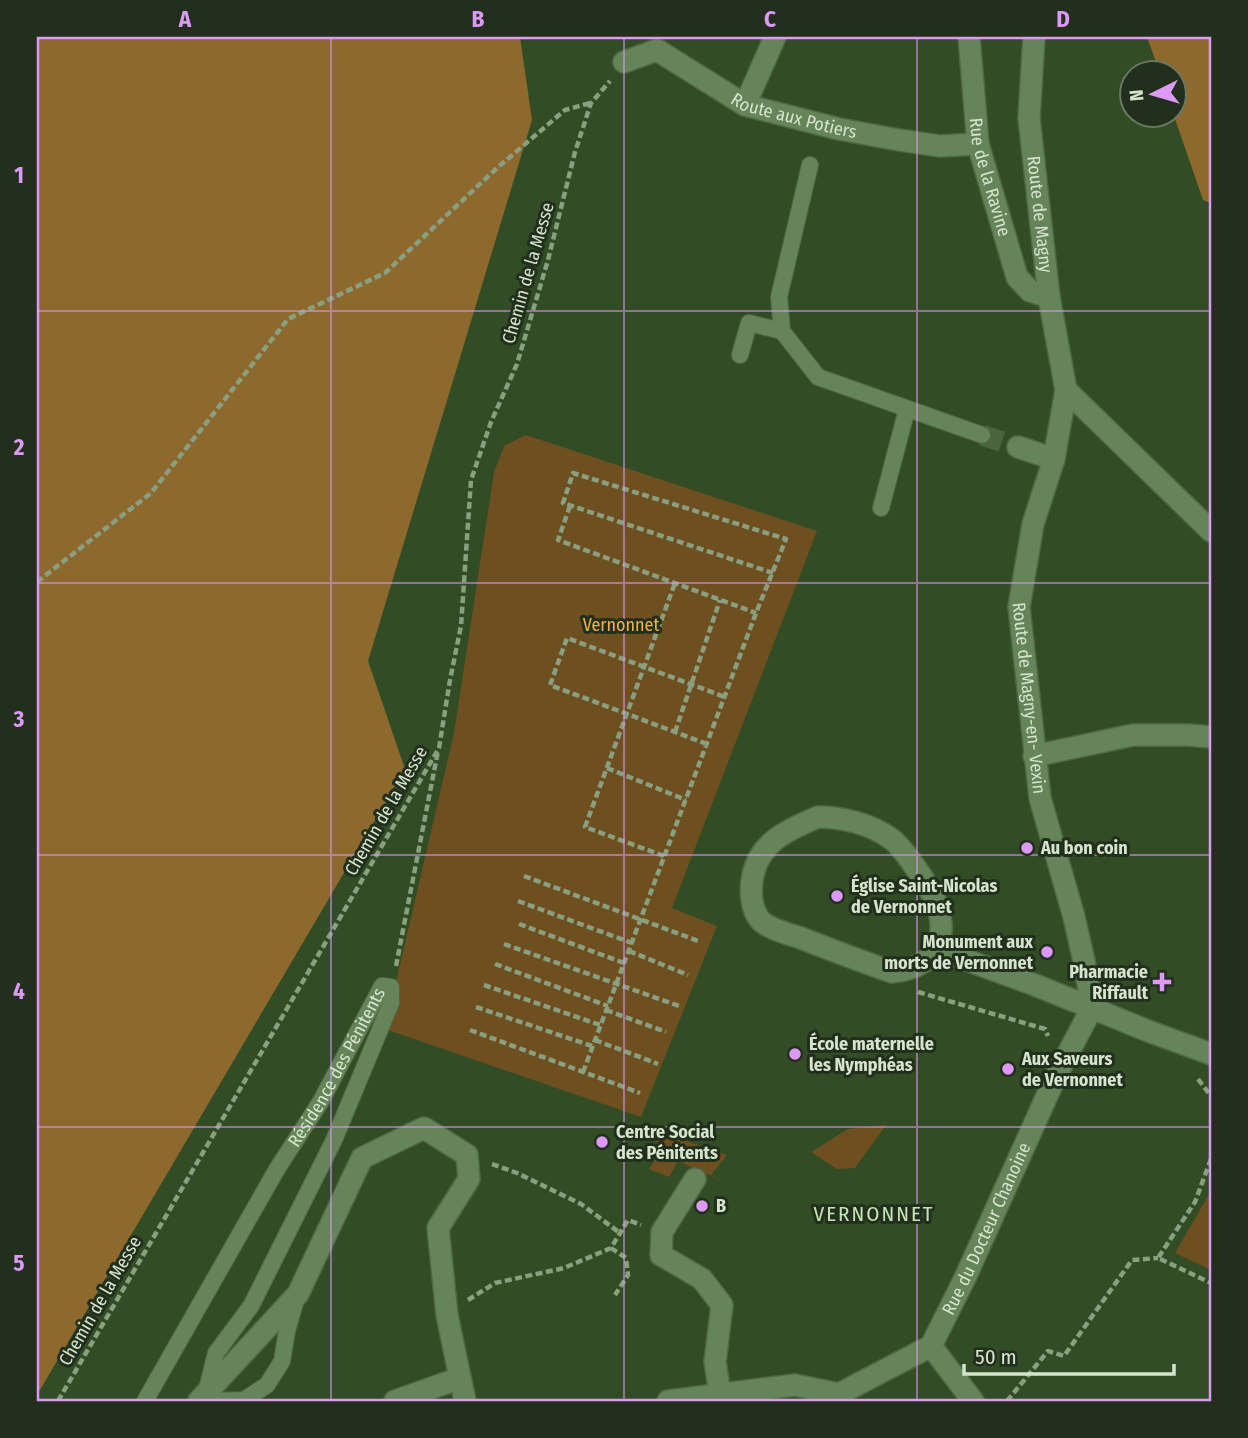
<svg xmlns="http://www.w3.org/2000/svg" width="1248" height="1438" font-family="'Fira Sans Condensed',sans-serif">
<rect width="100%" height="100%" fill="#324d25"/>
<path fill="#6d4f20" d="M526,435L817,531L672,908L717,926L641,1117L385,1029L454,733L494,472L504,446Z
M886,1125L855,1168L837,1169L811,1152L848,1129Z
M660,1132L727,1155L711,1175L723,1181L678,1161L669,1177L649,1169L657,1157L652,1155Z
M1211,1191V1270L1175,1253Z"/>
<path fill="#8d692e" d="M37,37H520L532,120L368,661L405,769L37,1395Z
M1147,37H1211V203L1203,200L1174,116V74L1160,73Z"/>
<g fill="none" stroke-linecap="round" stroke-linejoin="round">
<path stroke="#4a643e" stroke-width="21" stroke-dasharray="21 10" stroke-linecap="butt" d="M982,435L1018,447"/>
<g stroke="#506744" stroke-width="18">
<g id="lane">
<path d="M810,165L779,297L782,331L818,377L982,435"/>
<path d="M740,355L749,323L782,331"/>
<path d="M881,508L907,409"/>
<path id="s1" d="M145,1401L277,1169L321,1101L382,986L391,987V1003L334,1140L251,1306L216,1353L206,1393L216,1401L244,1400L267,1385L282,1361L287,1331L297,1296"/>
</g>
</g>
<g stroke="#506744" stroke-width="24">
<g id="street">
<path id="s2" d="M969,37L978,144L1017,277L1030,291L1049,297"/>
<path id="s3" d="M624,62L657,50L745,105L839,129L899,140L940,146L978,144"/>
<path d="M745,105L775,37"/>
<path d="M1018,447L1054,459"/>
<path d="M1034,756L1133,735H1188L1211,737"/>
<path d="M818,817C843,817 870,824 890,838C900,845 908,857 915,867C923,878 932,891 937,905C950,944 931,968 892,972C861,961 831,950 801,938C789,934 771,930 761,921C750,909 750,889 753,875C760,841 790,829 818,817Z"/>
<path d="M695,1179L662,1232L661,1255L702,1279L722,1305L715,1362L720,1394"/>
<path d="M931,1346L973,1401"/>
<path d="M199,1401L298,1294L362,1158L424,1128L467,1155L469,1179L438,1228L447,1315L465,1401"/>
<path d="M395,1401L460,1378"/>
<path d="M668,1401L795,1385L839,1394"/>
<path id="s4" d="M830,1401L839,1394L931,1346L965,1278L1055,1078L1092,1008L1035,985L936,949"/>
</g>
</g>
<g stroke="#506744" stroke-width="24">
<g id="secondary">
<path id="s5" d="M1034,37L1029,118L1049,297L1066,390L1054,459L1033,524L1019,607L1040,798L1074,917L1084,961L1092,1008L1148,1031L1211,1054"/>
<path d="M1066,390L1211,531"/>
</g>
</g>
<path stroke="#899f80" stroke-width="4.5" stroke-dasharray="7 3.5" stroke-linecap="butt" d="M570,506L558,540L756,613
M37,582L151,493L288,319L385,273L497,168L565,110L590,103
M675,732L720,600
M707,744L550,685L567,638L725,697
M607,768L686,800
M664,856L585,827L675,583
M524,876L701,942
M518,901L632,943
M519,924L624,963
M504,944L679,1006
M629,951L688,975
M495,964L608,1006
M396,966L438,751
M484,985L600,1025
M918,992L1045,1029L1048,1036
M476,1007L592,1046
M606,1010L666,1032
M470,1030L640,1093
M595,1040L658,1064
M583,1072L756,613L786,539L573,473L563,503L773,573
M1198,1079L1211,1096
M1211,1159L1195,1202L1158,1258L1211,1283
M492,1164L517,1173L581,1204L620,1233
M611,1248L626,1258L628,1275L615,1295
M468,1300L495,1283L564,1268L611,1248L628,1220L641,1225
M58,1401L439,748L450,680L461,626L471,480L491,422L517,364L548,260L575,152L591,103L610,81
M1007,1401L1048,1351L1064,1356L1132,1260L1158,1258"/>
<use href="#lane" stroke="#668459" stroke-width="16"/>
<use href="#street" stroke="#668459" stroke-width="21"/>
<use href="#secondary" stroke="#668459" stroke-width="21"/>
</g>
<path fill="none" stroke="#dc99f5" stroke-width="2" stroke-opacity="0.55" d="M331,37V1401M624,37V1401M917,37V1401M37,311H1211M37,583H1211M37,855H1211M37,1127H1211"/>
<g fill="#dc99f5" stroke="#222f1d" stroke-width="2.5">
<circle cx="1027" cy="848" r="7"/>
<circle cx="837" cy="896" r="7"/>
<circle cx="1047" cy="952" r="7"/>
<path d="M1158.5 971.5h7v7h7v7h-7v7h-7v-7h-7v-7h7z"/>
<circle cx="795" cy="1054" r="7"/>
<circle cx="1008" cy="1069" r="7"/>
<circle cx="602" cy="1142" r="7"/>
<circle cx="702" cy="1206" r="7"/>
</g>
<g text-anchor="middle" stroke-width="6" stroke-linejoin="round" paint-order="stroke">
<g font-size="18" fill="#d4e4cd" stroke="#222f1d">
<text dy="6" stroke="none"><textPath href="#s3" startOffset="189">Route aux Potiers</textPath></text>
<text dy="6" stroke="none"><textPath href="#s2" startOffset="142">Rue de la Ravine</textPath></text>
<text dy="6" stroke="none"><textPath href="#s5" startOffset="178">Route de Magny</textPath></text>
<text transform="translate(528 273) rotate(-74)" y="6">Chemin de la Messe</text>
<text dy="6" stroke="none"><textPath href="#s5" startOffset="670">Route de Magny-en- Vexin</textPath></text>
<text transform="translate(386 811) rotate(-60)" y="6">Chemin de la Messe</text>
<text dy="6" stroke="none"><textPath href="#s1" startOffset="385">Résidence des Pénitents</textPath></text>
<text dy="6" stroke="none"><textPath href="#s4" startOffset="245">Rue du Docteur Chanoine</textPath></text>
<text transform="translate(100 1301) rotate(-60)" y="6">Chemin de la Messe</text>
</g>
<g font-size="18" fill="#f4b246" stroke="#222f1d">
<text x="621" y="631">Vernonnet</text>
</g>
<g font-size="18" font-weight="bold" fill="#d4e4cd" stroke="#222f1d" text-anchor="start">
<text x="1041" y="854">Au bon coin</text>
<text x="851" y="892">Église Saint-Nicolas<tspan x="851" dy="21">de Vernonnet</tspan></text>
<text x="1033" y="948" text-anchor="end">Monument aux<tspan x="1033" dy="21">morts de Vernonnet</tspan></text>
<text x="1148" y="978" text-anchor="end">Pharmacie<tspan x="1148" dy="21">Riffault</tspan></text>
<text x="809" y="1050">École maternelle<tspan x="809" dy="21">les Nymphéas</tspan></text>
<text x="1022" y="1065">Aux Saveurs<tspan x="1022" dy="21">de Vernonnet</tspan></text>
<text x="616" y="1138">Centre Social<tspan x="616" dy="21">des Pénitents</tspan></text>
<text x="716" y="1212">B</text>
</g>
<g font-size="21" letter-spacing="2" fill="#c3e3b5" stroke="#222f1d">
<text x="874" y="1221">VERNONNET</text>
</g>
</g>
<rect width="1248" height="1438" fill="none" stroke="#222f1d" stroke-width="77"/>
<g transform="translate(1153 94) rotate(265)"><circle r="33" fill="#222f1d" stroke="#697763" stroke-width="2"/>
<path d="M0-5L12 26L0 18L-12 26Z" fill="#dc99f5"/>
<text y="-10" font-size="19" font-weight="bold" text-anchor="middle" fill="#d4e4cd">N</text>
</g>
<path d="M964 1364v10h210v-10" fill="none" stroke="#d4e4cd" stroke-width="3.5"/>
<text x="975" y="1364" font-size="21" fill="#d4e4cd" stroke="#222f1d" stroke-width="5" paint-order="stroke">50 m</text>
<rect x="38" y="38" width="1172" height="1362" fill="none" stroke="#dc99f5" stroke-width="2.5"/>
<g font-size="23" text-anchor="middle" font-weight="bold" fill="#dc99f5">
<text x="185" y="27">A</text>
<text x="478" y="27">B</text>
<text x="770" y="27">C</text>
<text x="1063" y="27">D</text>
<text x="19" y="183">1</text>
<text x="19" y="455">2</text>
<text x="19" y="727">3</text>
<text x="19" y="999">4</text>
<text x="19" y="1271">5</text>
</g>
</svg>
